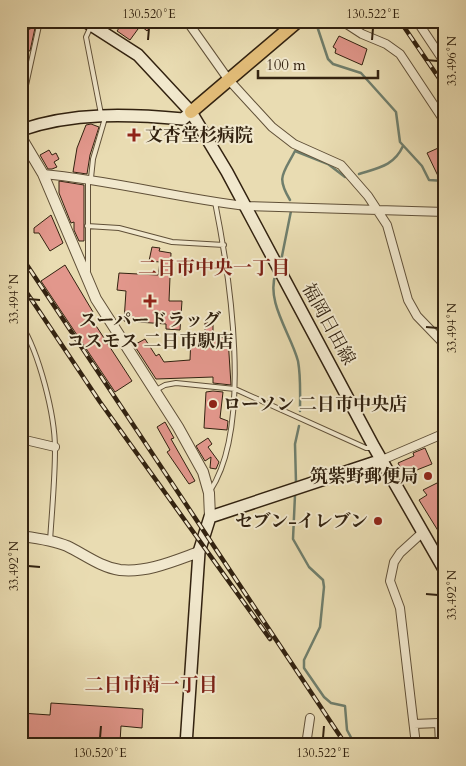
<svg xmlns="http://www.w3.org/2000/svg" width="466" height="766" font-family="Cardo,'Noto Serif JP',serif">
<rect width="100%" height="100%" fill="#e9dcb2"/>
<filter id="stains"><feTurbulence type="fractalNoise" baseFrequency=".004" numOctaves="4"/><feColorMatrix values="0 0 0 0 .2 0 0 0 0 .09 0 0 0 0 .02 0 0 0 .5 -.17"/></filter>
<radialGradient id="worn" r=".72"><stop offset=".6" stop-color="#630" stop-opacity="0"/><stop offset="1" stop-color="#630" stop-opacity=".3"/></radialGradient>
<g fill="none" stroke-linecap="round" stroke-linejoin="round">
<path stroke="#6f7e6c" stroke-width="2.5" d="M313,21L317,26L328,59L333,64L361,73L396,112L400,142L422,166L429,180L445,181
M359,174C378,168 394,166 403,146
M290,200C276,177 283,174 295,151L328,164L345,177
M281,261L291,211
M276,273C265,301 291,334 298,361C301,377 300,394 300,411
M296,483L295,444L299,426
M295,495L293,539L309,567L323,580L324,587L320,627L304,660V668L324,697L331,703L345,706L347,730L355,745"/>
</g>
<path fill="#e2978c" stroke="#322210" d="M124,21L138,29L130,40L117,31Z
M144,21H156L147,31L140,25Z
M271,21H285L277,29Z
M32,28H35L30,51L21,49V33Z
M339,36L367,49L362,65L335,53L336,49L333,47Z
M91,124L99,127L90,155L87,174L73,172L77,148L86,125Z
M445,145V153L441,155L445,162V173L438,176L427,153Z
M49,150L52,155L56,153L59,159L54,162L57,167L52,169H48L40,155Z
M59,181L84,185V241H79L74,230V222L71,223L59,193Z
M51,215L63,243L50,251L39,233H34V228Z
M152,247L160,248L159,251L171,253L169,301H182L180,330L166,329V324L124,321L126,291L117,290L119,273L158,275L160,262L149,261Z
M65,265L93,312L89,315L132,381L115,392L41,281Z
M205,323H213V337L228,338L231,385L213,383V377L156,379L134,345L145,339L156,356L159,354L164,362L190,360L191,336H205Z
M213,391L223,392L220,418L228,421L227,430L204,428L206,392Z
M165,422L174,438L171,439L195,481L189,484L167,452L170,450L157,427Z
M208,438L212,444L208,447L219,462L216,469L210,468L211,457L205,461L196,446Z
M425,448L432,464L404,475L398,463L414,456L413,453Z
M445,479V542L419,500L427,495L423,490Z
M51,703L143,709L142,728L121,726L120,742L115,745H21V713L50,715Z"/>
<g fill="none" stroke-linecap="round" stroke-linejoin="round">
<g stroke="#605038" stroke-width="6">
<path id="service" d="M91,26L86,37L101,114
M21,89L26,85L40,21
M91,178L93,159L105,118
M87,226L119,228L172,242L224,245
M88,271V180
M21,324C39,353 55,414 55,449C55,479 52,510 50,541
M156,390L165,385L176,383L235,389L366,448H372
M210,491C253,426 230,277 215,202"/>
</g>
<g stroke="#605038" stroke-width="10">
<path id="minor" d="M187,21L228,79L272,127L294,144L341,165L368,196L387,225L408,300L417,316L445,345
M342,21L362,34L386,44L400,54L445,122
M417,21L445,63
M43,174C111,180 177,198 245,206L445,212
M21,439L55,447
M382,460L445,433
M414,724L439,723L440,745
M306,745L310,718
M416,745L400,608L390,581L394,562L400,553L423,532"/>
</g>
<g stroke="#605038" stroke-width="12">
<path id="tertiary" d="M21,137L43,174L96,299L178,427L203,472L209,493L210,517
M21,536C36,538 53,540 67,546C84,554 100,567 120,570C147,573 174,561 199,552"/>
</g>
<g stroke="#322210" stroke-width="14">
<path id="secondary" d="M85,21L138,55L191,112L227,172L374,447L445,571
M21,130C73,112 129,114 183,119L191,112
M186,745L199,552L210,517L382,460"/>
</g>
<g stroke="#322210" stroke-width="15">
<path id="primary" d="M191,112L298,21"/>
</g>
<use href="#service" stroke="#f1e8cd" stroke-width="4"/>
<use href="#minor" stroke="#f1e8cd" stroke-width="8"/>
<use href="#tertiary" stroke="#f1e8cd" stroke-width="10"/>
<use href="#secondary" stroke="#f1e8cd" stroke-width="11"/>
<use href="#primary" stroke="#e4be79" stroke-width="12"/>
<g stroke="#322210" stroke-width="4.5">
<path id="rail" d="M400,21L445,87
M21,256L346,745
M21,284L100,402L270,639"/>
</g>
<use href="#rail" stroke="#f1e8cd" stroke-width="2.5" stroke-dasharray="8" stroke-linecap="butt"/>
</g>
<path fill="none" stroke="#322210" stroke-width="2" d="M148,40L149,28M372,40L373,28M426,60L438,61M28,299L40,300M426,327L438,328M28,566L40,567M426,594L438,595M100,738L101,726M323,738L324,726"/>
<g fill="#8f2418" stroke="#f1e8cd" stroke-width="2">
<path d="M131.5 127.5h5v5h5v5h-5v5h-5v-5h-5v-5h5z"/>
<path d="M147.5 293.5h5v5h5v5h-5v5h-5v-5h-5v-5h5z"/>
<circle cx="213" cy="404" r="5"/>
<circle cx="428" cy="476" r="5"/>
<circle cx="378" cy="521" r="5"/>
</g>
<g text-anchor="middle" stroke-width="4" stroke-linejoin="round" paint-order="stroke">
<g font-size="18" font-weight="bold" fill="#322210" stroke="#f1e8cd" text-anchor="start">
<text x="145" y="141">文杏堂杉病院</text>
<text x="150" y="326" text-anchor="middle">スーパードラッグ<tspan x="150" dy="21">コスモス 二日市駅店</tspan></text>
<text x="223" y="410">ローソン 二日市中央店</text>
<text x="418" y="482" text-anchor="end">筑紫野郵便局</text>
<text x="368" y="527" text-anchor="end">セブン-イレブン</text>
</g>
<g font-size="18" fill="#322210" stroke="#f1e8cd">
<text transform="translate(329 324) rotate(61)" y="6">福岡日田線</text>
</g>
<g font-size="19" font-weight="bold" fill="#7a1f14" stroke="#f1e8cd">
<text x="214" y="274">二日市中央一丁目</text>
<text x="151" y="691">二日市南一丁目</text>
</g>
</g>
<rect width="466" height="766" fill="none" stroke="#e9dcb2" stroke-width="55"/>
<path d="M258 70v8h120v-8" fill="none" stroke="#322210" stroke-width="2.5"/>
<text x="266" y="70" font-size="15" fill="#322210" stroke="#f1e8cd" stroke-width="4" paint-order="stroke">100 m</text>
<rect x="28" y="28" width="410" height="710" fill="none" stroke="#322210" stroke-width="2"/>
<g font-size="12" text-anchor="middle" fill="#322210">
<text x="149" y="18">130.520°E</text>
<text x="373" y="18">130.522°E</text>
<text transform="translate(452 61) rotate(-90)" y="4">33.496°N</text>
<text transform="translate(14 299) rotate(-90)" y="4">33.494°N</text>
<text transform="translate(452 328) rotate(-90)" y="4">33.494°N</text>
<text transform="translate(14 566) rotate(-90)" y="4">33.492°N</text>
<text transform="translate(452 595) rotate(-90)" y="4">33.492°N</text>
<text x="100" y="757">130.520°E</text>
<text x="323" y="757">130.522°E</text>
</g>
<rect width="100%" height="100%" filter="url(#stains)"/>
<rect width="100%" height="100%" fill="url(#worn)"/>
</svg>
